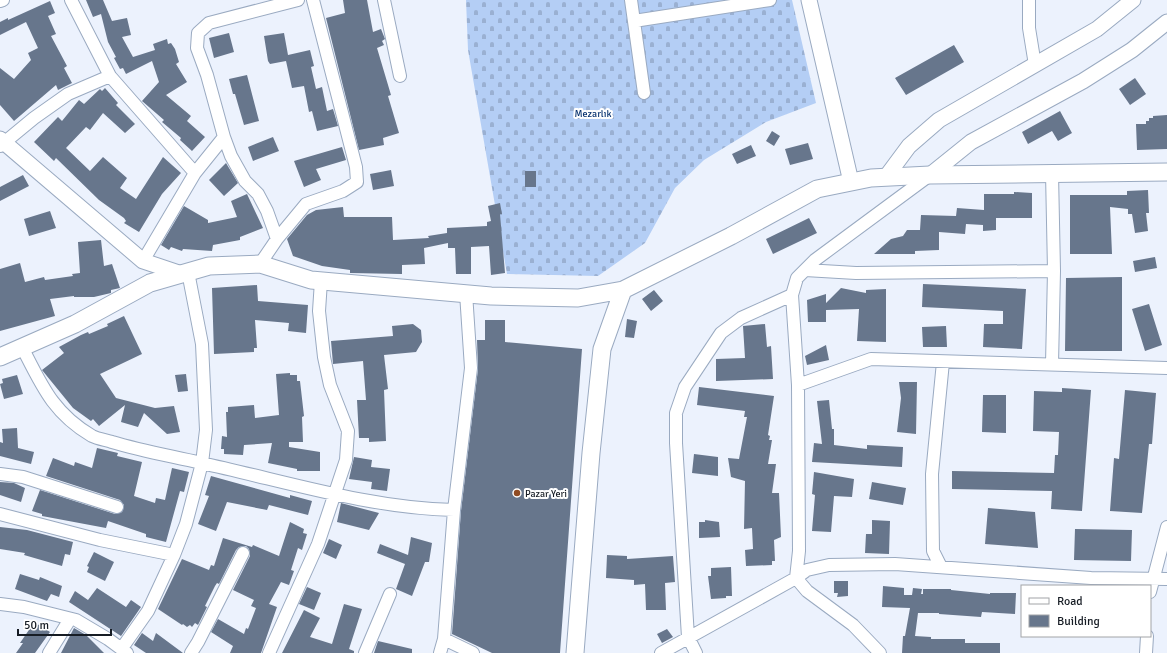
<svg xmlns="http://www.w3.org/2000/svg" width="1167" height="653" font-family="Signika,sans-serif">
<defs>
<pattern id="cemetery-stones" width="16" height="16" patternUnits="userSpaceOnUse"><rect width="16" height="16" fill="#b4cef5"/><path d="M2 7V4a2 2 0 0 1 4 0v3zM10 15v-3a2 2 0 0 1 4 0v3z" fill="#9ab0d2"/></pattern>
</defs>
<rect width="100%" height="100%" fill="#ecf2fd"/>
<path fill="url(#cemetery-stones)" d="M466,0H792L816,103L766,122L704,160L675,188L645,243L598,276L507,274L468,50Z"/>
<path fill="#67768c" d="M86,0H103L112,21L127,18L131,35L122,37L133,57L155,50L153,44L167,39L168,44L171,43L175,49L179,62L176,64L187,82L166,95L191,116L187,121L205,137L192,151L180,140L181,138L162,122L164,120L142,101L159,82L152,61L126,74L123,68L120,69L114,58L116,57L108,42L101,14L93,17Z
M343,0H367L373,32L381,29L385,39L382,41L384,45L377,48L391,95L388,96L399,133L383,138L384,145L359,150L326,18L345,13Z
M50,1L55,13L48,16L56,34L51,36L67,66L64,68L72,83L58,90L56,85L14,121L0,105V68L14,79L31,60L28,53L38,48L26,22L0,35V22L8,18V20Z
M229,33L234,52L214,58L209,38Z
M284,33L288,55L310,50L314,66L311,67L316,89L322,87L327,111L333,109L338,126L317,131L312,111L309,112L304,86L292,88L286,61L270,64L268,61L264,36Z
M954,45L964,62L906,95L895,78Z
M247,75L259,121L244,125L235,94H233L229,79Z
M1135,78L1146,94L1130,105L1119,89Z
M105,88L118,103L116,105L135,124L125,133L103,113L90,130L86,127L66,148L90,171L103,157L127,178L120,188L136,199L163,157L181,173L162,194L139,232L124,223L126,221L124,218L99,200L56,158L54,161L34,142L58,117L62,121L79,100L84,104L100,89L102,91Z
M1060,111L1072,133L1058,141L1052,131L1028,144L1022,132Z
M1167,115V149L1137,150L1136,124H1146V121H1149V118H1153V116Z
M772,131L780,136L774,146L766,141Z
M273,137L279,151L253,161L248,147Z
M808,143L813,159L790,165L785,149Z
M751,145L756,156L737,164L732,154Z
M342,147L346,160L316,169L321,180L304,187L294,161Z
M226,163L238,183L224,196L209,180Z
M391,170L394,186L373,190L370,174Z
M525,171H536V187H525Z
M23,175L29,186L0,201V187Z
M1148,190L1149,213H1146L1148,231L1135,233L1132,214H1128V209L1110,207L1112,254H1070V195H1127V191Z
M1014,192L1032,193V218H996V230L983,231V225L966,224L965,234L939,232V250L915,251V254H874L891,239L903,236L907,230H920L921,215L956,216L957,208L984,210V194H1014Z
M247,194L263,228L240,237V240L213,245L212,251L183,249L182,251L171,247L169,250L161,245L184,206L208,220V223L237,217L231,201Z
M500,203L502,214H500L505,273L491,275L489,246L471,247V274H456L455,248H448V243L424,248L425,264L402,265V274L350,273V270L322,266L293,256L287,239L307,215L316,210L343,207L344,217H392L393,240L429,238L428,236L447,233V228L487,226V222L491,221L488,206Z
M50,211L56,228L29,236L24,219Z
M809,218L817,233L773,254L766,239Z
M101,240L104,266L112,264L120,288L111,290V293L94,297H74V296L50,299L55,316L0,331V269L20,263L25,282L44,277L45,280L73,276L72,274L80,273L78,242Z
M1155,257L1157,268L1135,272L1133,261Z
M1122,277V351H1065L1066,278Z
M923,284L1026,289L1022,349L983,347L984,324H1003V311L922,307Z
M257,285L258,301L308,305L306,333L288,331L289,323L255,320L257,348H254V352L214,354L212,288Z
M841,288L866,293V290L886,289V342L857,341L859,309L826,310V322H808L807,300L826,294V303Z
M654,290L663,301L651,311L642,299Z
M1149,304L1162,345L1145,351L1132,309Z
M124,316L142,354L100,374L116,398L155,408L174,406L180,432L167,434L144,413L138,427L121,422L125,405L99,426L93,419L91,421L73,408L42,370L64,353L59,347L81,335L88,332L89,334L108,326L107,324Z
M627,319L637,321L634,338L625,337Z
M485,320H505V342L582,349L560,653H492L452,634L461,511L478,369L477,340H485Z
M413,324L421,330L422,342L416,352L384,355L388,389L384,390L386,441L369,442V438H359L357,400H366L363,361L333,364L331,341L393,336L392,326Z
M765,324L767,347L771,346L773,379L716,381V359L745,358L743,326Z
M946,326L947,347H923L922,327Z
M826,345L829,360L807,365L805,356Z
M290,373V375H297V381H300L304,416L302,417L303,442H289V447L320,452V471H297V469L268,463L272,443L244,445L243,455L224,454V449H221L222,436L227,437L226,412H228V407L254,405L255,418L279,415L276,374Z
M186,374L188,391L178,392L175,375Z
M17,375L23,394L4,399L0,384L3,383L2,379Z
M899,382H917L916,434L897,432L901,398Z
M699,387L774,396L768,435L770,436L769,440H772L768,464H776L772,493H779L781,537L774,540L775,561H772V565L746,566L745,550L753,549L752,528L744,529L745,481L731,477L728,458L739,459L747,417H744L745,411L697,405Z
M1062,388L1091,390L1082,511L1051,509L1052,491L952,489V471L1054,473L1055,455H1058L1059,432L1033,431L1034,391L1062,392Z
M1125,390L1156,393L1152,444H1149L1142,513L1110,511L1114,458L1119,459Z
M983,395H1006V433L982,432Z
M829,400L832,429H834V445L867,449V445L903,447L902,467L812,462L814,443L822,444L817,401Z
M17,428L18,448L34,452L31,464L0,456V442L3,443L2,429Z
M97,448L118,453L117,456L142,462L134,496L155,503L156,498L165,500L172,468L189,472L184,492L180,491L166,542L146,537V534L108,521L106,528L42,516V514L32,511L40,490L115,514L122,512L124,505L120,500L46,476L53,458L74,466L75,462L92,468Z
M694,454L718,457V476L692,473Z
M354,457L372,460L371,467L390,469L387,491L371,489L372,482L349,479Z
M814,472L854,479L852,497L834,496L831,532L812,531L815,495L812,494Z
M211,476L290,498V495L312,501L308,515L269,505L267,510L227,502L216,531L198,524L209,496L205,495Z
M0,482L14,483L25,488L21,502L0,495Z
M872,482L906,488L903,505L869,499Z
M341,503L379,513L369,530L337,522Z
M988,508L1035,512L1038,548L985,544Z
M705,520L719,522L720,537L699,538V522H705Z
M872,520L890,521L889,554L865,553L866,534H872Z
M290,522L304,529L303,533L307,534L302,550L298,548L291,570L294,571L289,585L281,582L269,604L277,607L261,653H230L233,646L211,632L218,619L244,634L246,628L248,629L256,608L251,606L254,600L233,590L250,556L249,549L246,546L239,547L236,550L219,584L217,583L215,586L205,606L207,607L198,625L195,623L192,627L190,625L187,627L183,624L182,625L158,609L182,559L209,570L211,565L214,566L223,538L252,547L253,545L279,556Z
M0,527L27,530L73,542L70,555L65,554L62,566L24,555L25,553L0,549Z
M1075,529L1132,530L1131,561L1074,560Z
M411,537L432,543L429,562H425L412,596L396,589L405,564L377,553L380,544L408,555Z
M329,539L342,545L336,559L323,553Z
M94,552L114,562L105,581L87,572L89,567L87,566Z
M607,555L627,556V559L673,556L675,582L665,583L666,610H646L645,584L634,585V580L606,578Z
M731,567L732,596H726V598L711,599L708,576H711V568Z
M20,574L39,580L40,577L62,586L59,597L51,594L47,601L15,589Z
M834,581H848V596L837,597L838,593H834Z
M883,586L904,588V595H912L913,588L922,589L921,594H923V589H951V590L990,594V593H1016L1015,614L982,612L981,617L939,614V613H918L915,636L931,637V639H965V643H1000V653H902L903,636H905L910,608L882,607Z
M307,587L321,593L314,610L299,604Z
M97,588L126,607L131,600L141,607L121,636L69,602L75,591L88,600Z
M344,604L362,609L349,649L354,651V653H282L304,610L320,618L310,637L332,644Z
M33,624L40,625L50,632L35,653H16L23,643H20Z
M74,628L86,635L104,653H61Z
M667,629L673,637L662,643L657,634Z
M142,633L153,641L156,633L183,653H146L134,645Z
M378,641L412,649V653H374Z"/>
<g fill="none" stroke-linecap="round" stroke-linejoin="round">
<g stroke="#9aaac1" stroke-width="14">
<path id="minor" d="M71,0L110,76L195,173
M384,0L400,76
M631,0L644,93
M1029,0V28L1035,65
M0,1L3,0
M634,21L770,0
M224,137L231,156L245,181L258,194L267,211L277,239
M0,146L34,118L68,94L110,76
M143,261L195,173L224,137L207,75L197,48L198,33L209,23L298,0
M260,264L277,239L306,204L343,191L357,182L356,167L313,0
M805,270L856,273L1054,271
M22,347C42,386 53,413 92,436C98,439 106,440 112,442C142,451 171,456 201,463C285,481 368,508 454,510
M1052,364L1054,271L1052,173
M798,385L871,359L1167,368
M0,474L23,477L117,507
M0,514L100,540L174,555
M941,567L933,551L932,474L943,362
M1150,592L1167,527
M0,604L24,607L76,620L108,639L127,653
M444,639L473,653
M122,648L148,611L174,555L186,524L202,463L206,430L202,344L188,272
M49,653L70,619
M191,653L198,642L243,553
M269,653L318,544L346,460L348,431L330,385L324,357L319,311L321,281
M365,653L390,594
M440,653L444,639L454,510L471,368L466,293
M661,653L796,578L807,570L829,565L895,564L1091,578L1167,579
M696,653L688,637L676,443V413L685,387L721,333L741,318L792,295
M880,653L853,625L807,591L796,578L799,551L798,385L792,295L797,278L815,260L930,175
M1146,653L1147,636"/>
</g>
<g stroke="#9aaac1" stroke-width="17">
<path id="tertiary" d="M809,0L851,182
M0,139L143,261L182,274
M930,175L971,142L1083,81L1132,50L1167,22
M886,177L909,146L939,120L1097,29L1133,0"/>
</g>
<g stroke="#9aaac1" stroke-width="19">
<path id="secondary" d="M0,357L75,324L150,283L209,266L260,264L311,280L491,296L578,298L623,290L731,236L817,189L871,178L930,175L1167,172
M575,653L591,453L602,349L623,290"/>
</g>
<use href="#minor" stroke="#fff" stroke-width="12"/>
<use href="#tertiary" stroke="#fff" stroke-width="15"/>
<use href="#secondary" stroke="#fff" stroke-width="17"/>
</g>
<circle fill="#904b22" stroke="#fff" stroke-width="1.5" cx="517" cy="493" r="4"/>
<g text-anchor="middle" stroke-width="4" stroke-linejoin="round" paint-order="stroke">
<g font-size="10" fill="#07326f" stroke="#fff">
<text x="593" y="117">Mezarlık</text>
</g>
<g font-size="10" fill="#161c24" stroke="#fff" text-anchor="start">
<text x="525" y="497">Pazar Yeri</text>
</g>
</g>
<rect x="1021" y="585" width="130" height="52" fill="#ffffff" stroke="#a2a4a7"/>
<rect x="1029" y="598" width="20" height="6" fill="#ffffff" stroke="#a2a4a7"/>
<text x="1057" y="605" font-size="12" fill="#161c24">Road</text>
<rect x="1029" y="615" width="20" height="12" fill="#67768c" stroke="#a2a4a7"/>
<text x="1057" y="625" font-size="12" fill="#161c24">Building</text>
<path d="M18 629v6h93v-6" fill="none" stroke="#161c24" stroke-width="2"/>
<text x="24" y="629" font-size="12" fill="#161c24" stroke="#ffffff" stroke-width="3" paint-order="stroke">50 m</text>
</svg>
